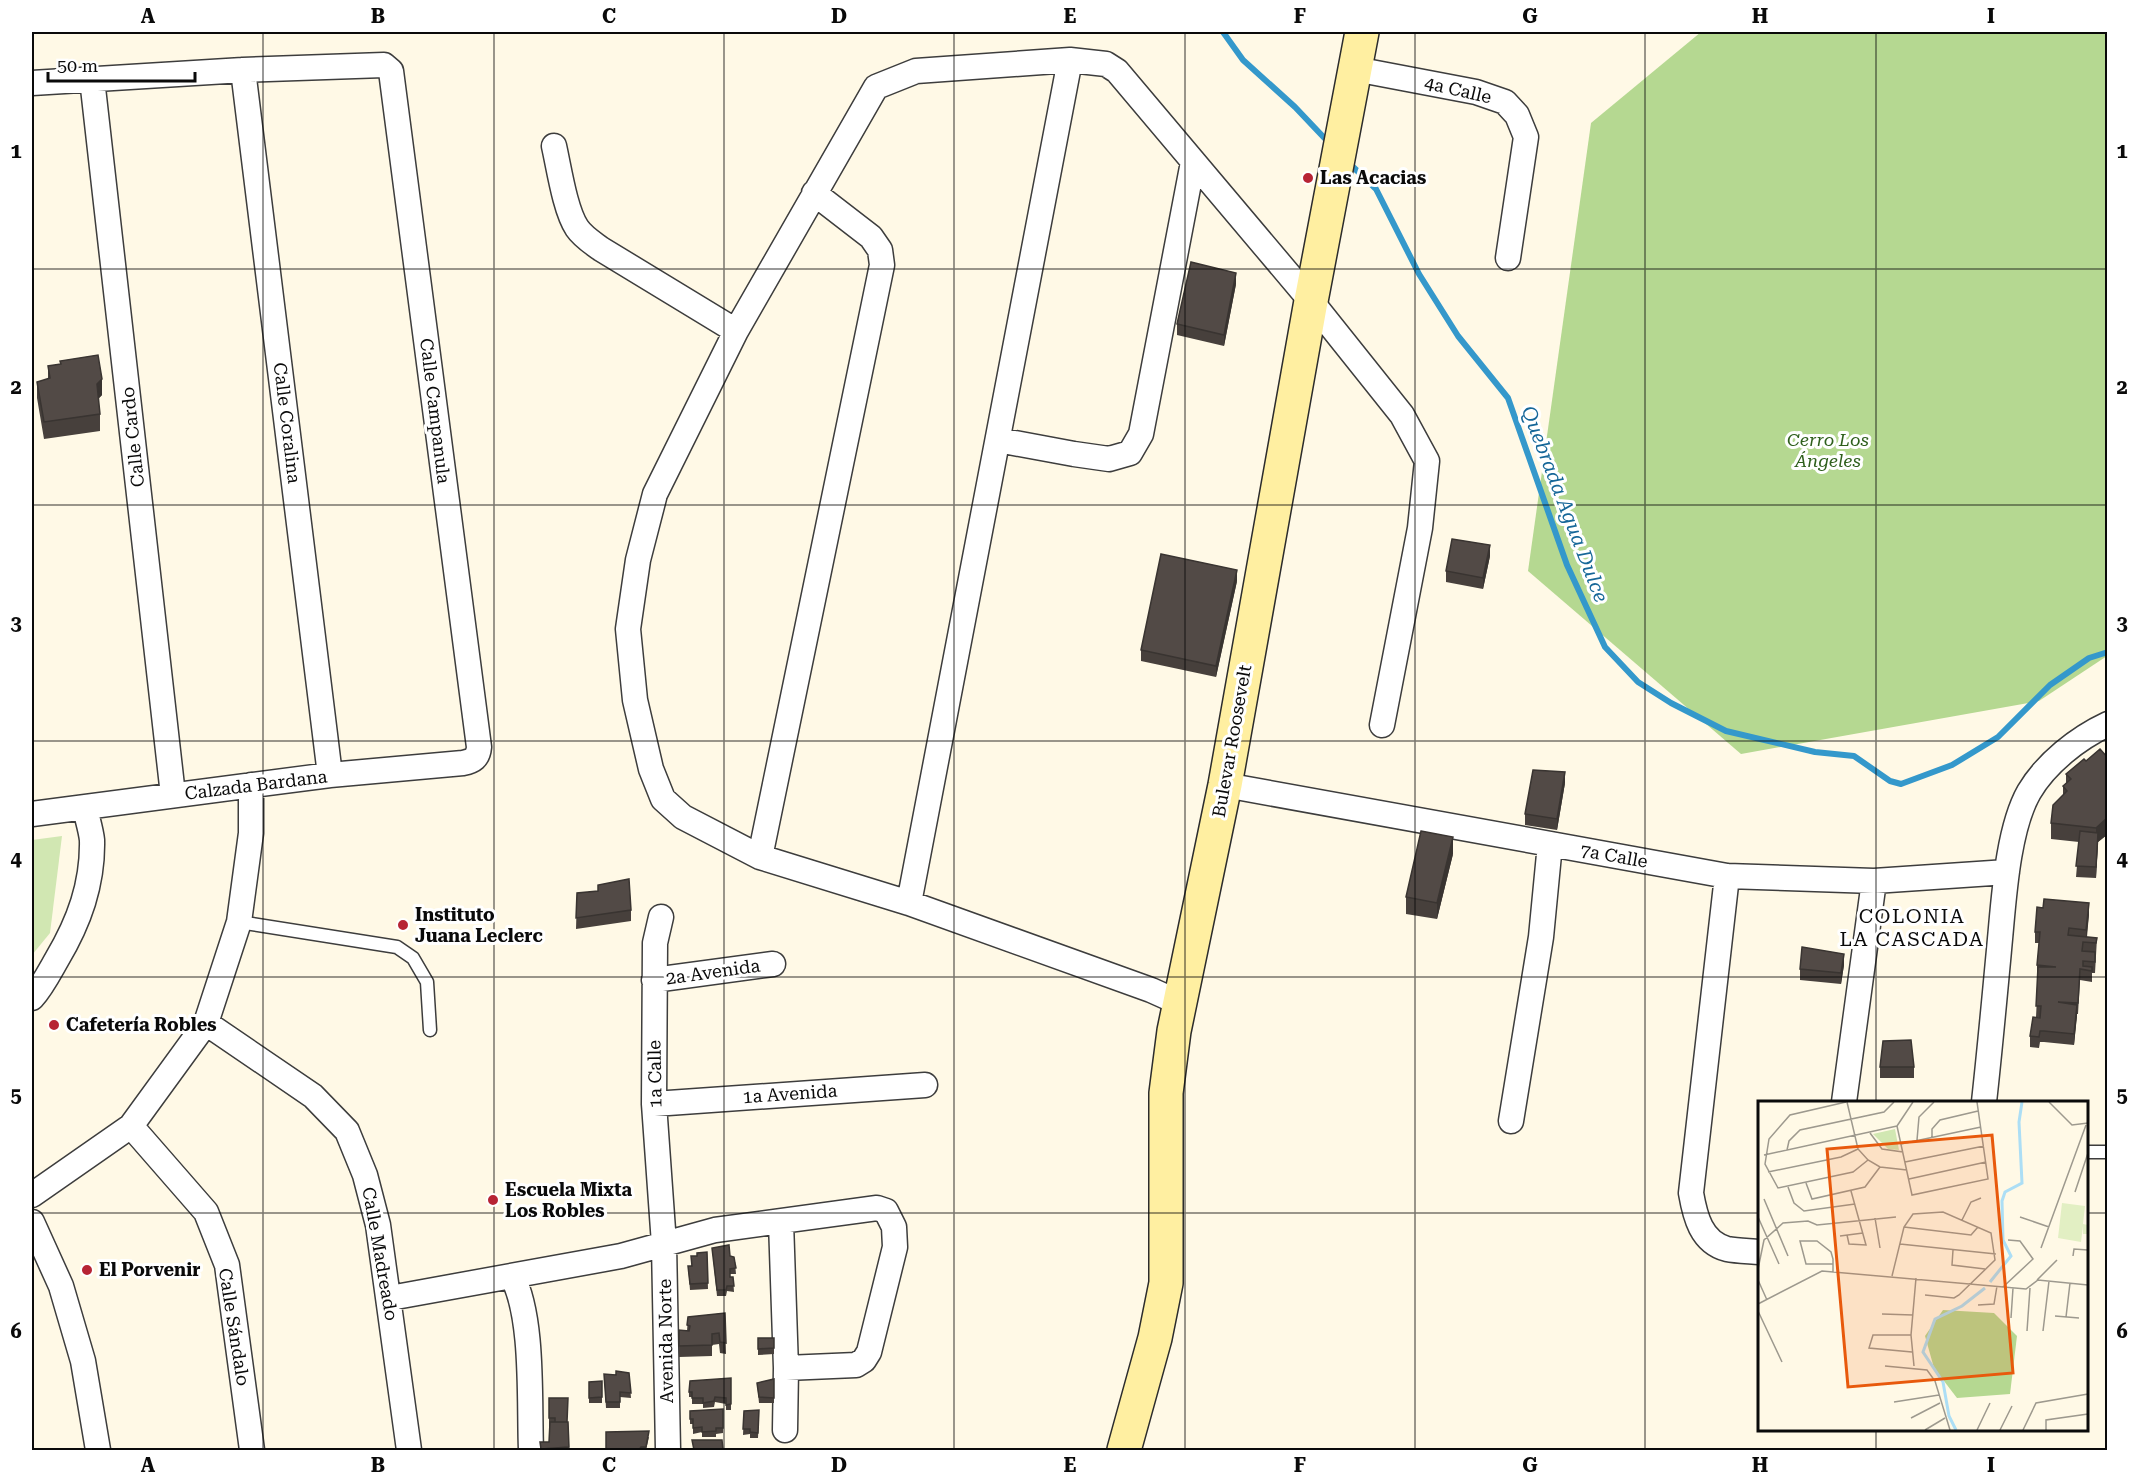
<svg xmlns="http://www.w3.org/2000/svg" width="2139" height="1482" font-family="'Roboto Serif',serif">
<rect width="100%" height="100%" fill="#fff9e6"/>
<path fill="#d1e7b2" d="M62,836L50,933L32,955V840Z"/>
<path fill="#b5d891" d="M1701,32H2107V656L2039,701L1741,754L1528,571L1591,123Z"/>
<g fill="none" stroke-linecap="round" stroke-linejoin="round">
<path stroke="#3498cb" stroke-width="6" d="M1223,32L1243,60L1295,107L1331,145
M1349,163L1376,189L1419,274L1458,336L1508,398L1567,565L1605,647L1638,682L1671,703L1726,731L1815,752L1854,756L1890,781L1901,784L1952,765L1998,737L2050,685L2089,658L2108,652"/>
<g stroke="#3d3d3d" stroke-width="15">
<path id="lane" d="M239,922L397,947L413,958L427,982L430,1030
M2086,1152H2108"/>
</g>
<g stroke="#3d3d3d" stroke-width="27">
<path id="street" d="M1355,69L1476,92L1505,102L1517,115L1526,137L1508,258
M243,70L330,775
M92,79L173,795
M32,83L243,70L384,65L391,71L479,747C478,758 473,761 463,763L330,775L32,814
M554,146C559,168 565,210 577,228C583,237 593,243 601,249L736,331
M998,440L1074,454L1109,459L1130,453L1141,434L1193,162
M1225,785L1727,876L1874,881L2007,872
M760,857L882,265L880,250L871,237L814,193
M1727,876L1691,1193C1695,1216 1701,1242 1727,1249C1737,1251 1749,1251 1760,1252
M909,903L1070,60
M661,917L655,943L654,1104L664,1244L668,1450
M654,980L773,964
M32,998C42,987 49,973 57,959C79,922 93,884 92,840C91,830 87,818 85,808
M1180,1003L1151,990L909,903L760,857L683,817L663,799L651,769L635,700L628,629L638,560L655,494L736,331L876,87L916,71L1070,60L1106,64L1117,71L1311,301L1402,415L1427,461L1420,528L1382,725
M206,1023L313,1096L347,1131L365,1175L378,1225L409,1450
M1844,1102L1874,881
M1984,1102C1990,1048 1995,993 2000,939C2004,896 2008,829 2029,792C2046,763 2078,738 2108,724
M654,1104L925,1085
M1511,1121L1541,937L1550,844
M131,1126L206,1212L227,1265L252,1450
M32,1195L131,1126L206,1023L239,922L251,833V785
M32,1222L61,1286L83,1361L98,1450
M781,1222L786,1368L785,1430
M512,1276C534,1317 529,1402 531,1450
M390,1298L621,1256L715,1230L877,1208L886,1211L894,1227L895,1247L869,1352L864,1360L856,1365L786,1368"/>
</g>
<g stroke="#2c2c2c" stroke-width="36">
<path id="secondary" d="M1124,1450L1155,1338L1166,1283V1093L1174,1031L1225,785L1311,301L1362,32"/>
</g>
<use href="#lane" stroke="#fff" stroke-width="12"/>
<use href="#street" stroke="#fff" stroke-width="24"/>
<use href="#secondary" stroke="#ffefa1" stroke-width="33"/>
</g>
<path fill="#47403c" d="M1236,284L1224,346L1177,335V324Z
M60,361L102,395L98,399L100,414V431L44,439L37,398V382L48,379V366L60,364Z
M1490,556L1483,589L1446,582V571Z
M1237,581L1216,677L1141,661V650Z
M2108,758V834L2098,842L2096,878L2076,877L2079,842L2051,839V823L2063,795V786L2066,783V774L2086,761Z
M1565,783L1557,830L1525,825V814Z
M1453,854L1437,919L1406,914V897Z
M598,891L631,910V921L576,929L577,893Z
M2089,914L2087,937L2097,938L2095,973H2092V982L2080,980L2078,1014H2077L2074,1045L2044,1042H2040L2039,1048L2030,1047V1036L2040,1017H2036L2038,976H2037V965L2039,943H2035V932Z
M1844,965L1841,984L1800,980V969Z
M1880,1067H1914V1078H1880Z
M712,1248L730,1256L735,1263L736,1274H730V1277H733L734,1292L727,1291L726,1296H717Z
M707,1252L708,1289L690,1290L688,1266H691L697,1256Z
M725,1313L726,1354L720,1353L719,1344L712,1345V1356L679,1357V1330L687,1331L688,1317Z
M758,1338H774V1354L758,1355Z
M629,1373L631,1398L620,1397V1408H606L604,1374L616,1375Z
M731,1378V1410H726V1404L715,1402L714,1407L703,1408V1404H692V1397H689V1392Z
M774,1379V1403H759L757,1383Z
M602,1381V1403H589V1382Z
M549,1398L567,1422H568L569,1450H540V1442H549Z
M723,1409V1433L716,1434V1437H702V1432L693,1434V1424H690V1411Z
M744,1411L759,1416L758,1438H750V1434L743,1435Z
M649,1437L646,1450H606Z"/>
<path fill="#393431" d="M1236,273V284L1224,346V335Z
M102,379V395L97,400V384Z
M1490,545V556L1483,589V578Z
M1237,570V581L1216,677V666Z
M1565,772V783L1557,830V819Z
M2108,817V834L2098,842L2096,878V828Z
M1453,837V854L1437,919V903Z
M2089,903V914L2086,941V930Z
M1844,954V965L1841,984V973Z
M2077,1005V1016L2074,1045V1034Z"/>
<path fill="#524a46" stroke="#393431" stroke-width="1.5" d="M1191,262L1236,273L1224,335L1177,324Z
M98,355L102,379L97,384L100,414L44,422L37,382L50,378L48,366L61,364L60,361Z
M1452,539L1490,545L1483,578L1446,571Z
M1161,554L1237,570L1216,666L1141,650Z
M2100,749L2108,758V817L2096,828L2051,823L2053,805L2067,791L2063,786L2071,779L2066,774L2084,759L2086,761Z
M1533,770L1565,772L1557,819L1525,814Z
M1421,831L1453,837L1437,903L1406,897Z
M2080,831L2098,833L2096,867L2076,866Z
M629,879L631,910L576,918L577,893L598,891V885Z
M2044,899L2089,903L2086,930L2069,928L2068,935L2097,938L2096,943L2083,942L2082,951L2095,952V962L2083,961V966L2092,967V971L2080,969L2078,1003L2058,1002L2077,1005L2074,1034L2044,1031H2040L2039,1037L2030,1036L2033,1017L2040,1018L2041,1006H2036L2038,967H2056L2037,965L2040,932H2035L2037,907L2043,908Z
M1802,947L1844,954L1841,973L1800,969Z
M1911,1040L1914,1067H1880L1883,1041Z
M729,1245L730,1256L734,1257L735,1263L736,1268L730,1269V1277H733L734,1286H727L726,1290H717L712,1248Z
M707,1252L708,1283L690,1284L688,1266H692L691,1256H697V1253Z
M725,1313L726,1343L720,1342L719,1333L712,1334V1345L679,1346V1330L689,1331L690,1326L687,1325L688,1317Z
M758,1338H774V1348L758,1349Z
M616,1371L629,1373L631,1393L620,1392V1402H606L604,1374L616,1375Z
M731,1378V1404L726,1405V1398L715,1397L714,1401L703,1403V1398H692V1392H689L690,1381Z
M774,1379V1398L759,1397L757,1383Z
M602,1381V1397L589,1398V1382Z
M549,1398H568L567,1422H555V1418H549Z
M723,1409V1428H716V1431L702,1432V1427L693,1428V1419H690V1411Z
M759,1410L758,1433L750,1432V1429H743L744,1411Z
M550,1422H568L569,1447L541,1449L540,1442H549Z
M649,1431L646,1447H641L639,1450H606V1432Z
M692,1440H722L723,1450H694Z"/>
<path fill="none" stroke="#0a0a0a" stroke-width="1.5" stroke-opacity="0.55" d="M263,32V1450M494,32V1450M724,32V1450M954,32V1450M1185,32V1450M1415,32V1450M1645,32V1450M1876,32V1102M32,269H2108M32,505H2108M32,741H2108M32,977H2108M32,1213H1760M2086,1213H2108M1876,1430V1450"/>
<g fill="#b72434" stroke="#fff" stroke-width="2">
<circle cx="1308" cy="178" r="6"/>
<circle cx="403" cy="925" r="6"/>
<circle cx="54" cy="1025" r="6"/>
<circle cx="493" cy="1200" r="6"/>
<circle cx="87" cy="1270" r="6"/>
</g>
<g text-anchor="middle" stroke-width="6" stroke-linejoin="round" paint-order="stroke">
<g font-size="18" fill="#0a0a0a" stroke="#fff">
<text transform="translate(1458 90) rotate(13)" y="6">4a Calle</text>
<text transform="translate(435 411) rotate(83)" y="6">Calle Campanula</text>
<text transform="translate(287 423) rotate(83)" y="6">Calle Coralina</text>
<text transform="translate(133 437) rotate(-96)" y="6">Calle Cardo</text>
<text transform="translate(1232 741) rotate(-80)" y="6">Bulevar Roosevelt</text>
<text transform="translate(256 785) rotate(-7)" y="6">Calzada Bardana</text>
<text transform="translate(1614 856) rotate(10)" y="6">7a Calle</text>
<text transform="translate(713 972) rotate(-8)" y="6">2a Avenida</text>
<text transform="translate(655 1074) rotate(-91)" y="6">1a Calle</text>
<text transform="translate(790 1094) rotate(-4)" y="6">1a Avenida</text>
<text transform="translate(380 1254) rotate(80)" y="6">Calle Madreado</text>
<text transform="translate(234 1327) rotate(81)" y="6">Calle Sándalo</text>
<text transform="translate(666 1341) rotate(-91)" y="6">Avenida Norte</text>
</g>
<g font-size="18" font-weight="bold" fill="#0a0a0a" stroke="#fff" text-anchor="start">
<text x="1320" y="184">Las Acacias</text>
<text x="415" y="921">Instituto<tspan x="415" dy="21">Juana Leclerc</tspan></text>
<text x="66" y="1031">Cafetería Robles</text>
<text x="505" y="1196">Escuela Mixta<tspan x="505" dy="21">Los Robles</tspan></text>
<text x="99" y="1276">El Porvenir</text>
</g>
<g font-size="18" font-style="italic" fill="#2e5f1c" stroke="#fff">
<text x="1828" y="446">Cerro Los<tspan x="1828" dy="21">Ángeles</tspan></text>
</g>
<g font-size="20" font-style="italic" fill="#166798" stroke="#fff">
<text transform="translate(1565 504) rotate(69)" y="7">Quebrada Agua Dulce</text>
</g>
<g font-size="20" letter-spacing="1.5" fill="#0a0a0a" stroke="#fff">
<text x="1912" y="923">COLONIA<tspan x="1912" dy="23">LA CASCADA</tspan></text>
</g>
</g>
<g transform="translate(1758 1101)">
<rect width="330" height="330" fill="#fff9e6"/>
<path d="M137,28L141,49L130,48L115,33Z" fill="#d1e7b2"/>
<path d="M185,209L236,212L259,235L252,293L199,297L176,267L167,235Z" fill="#b5d891"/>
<path d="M304,102L327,105L325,123L330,124V133H325V125L323,141L300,137Z" fill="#e2efc3"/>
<path fill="none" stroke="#acdef5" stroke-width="3" d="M232,181L253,155L245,139L244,100L247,91L264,82L261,21L264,1M198,329L191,315L185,281L165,251L177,218L204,205L227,187"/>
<path fill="none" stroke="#9d998e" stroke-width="1.5" d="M88,1L32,14L11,38L7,63L20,87L95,71L110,59M89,1L100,48L110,59L122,66L149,69M291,1L314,24L330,22M139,25L154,94L230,78L219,1M139,25L155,1M112,32L124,48L145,51M174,36V28L182,19L220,10M159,39L161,16L176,1M143,43L223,26M29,49L31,40L42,29L126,11L136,1M6,54L139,25M147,61L226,45M10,71L83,56L100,48M151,78L228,61M48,82L54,98L107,86L122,66M30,86L36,102L46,110L97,103M317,91L330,52M6,98L30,155M0,116L21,163M262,116L291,126M117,117L122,147M204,119L213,101L223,97M146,126L213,134L220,126M89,134L91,143L108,144L93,90M82,135L105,132M142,143L238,153M283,147L328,24M195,149L194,164L227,168M315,155L316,148L330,149M0,168L6,139L25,122L50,120L59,124L138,116M75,171V158L73,151L59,140H42L48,163H75M134,175L146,126L155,113L185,111L233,132L237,159L201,194L196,197L167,194M0,179L9,199M279,179L299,159M245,186L275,158L262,140L250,139M0,203L64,170L268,188L280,179L330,184M220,204L236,203L239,185M0,210L24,261M124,213L155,214M297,215L321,217M308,216L312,182M253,217L255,187M269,230L272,187M285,230L291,180M153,234H115L111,247L154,251M127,265L169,269L177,280L192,329M156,265L153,234L158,177M136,301L181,294M153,317L182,302M167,329L187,317M219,329L232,302M242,329L254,305M265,329L278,302L330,293M288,329V319L330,313"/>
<path fill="#e8590c" fill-opacity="0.15" stroke="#e8590c" stroke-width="3" d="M234,34L255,272L90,286L69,48Z"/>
<rect width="330" height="330" fill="none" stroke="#0a0a0a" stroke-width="3"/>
</g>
<rect width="2139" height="1482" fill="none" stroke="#ffffff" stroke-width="66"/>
<path d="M48 72v9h147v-9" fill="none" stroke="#0a0a0a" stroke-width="3"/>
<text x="57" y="72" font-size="18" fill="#0a0a0a" stroke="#ffffff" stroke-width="4.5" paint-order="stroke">50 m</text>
<rect x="33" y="33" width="2073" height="1416" fill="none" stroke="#0a0a0a" stroke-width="2"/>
<g font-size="20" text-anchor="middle" font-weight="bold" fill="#0a0a0a">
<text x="148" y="23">A</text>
<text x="378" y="23">B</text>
<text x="609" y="23">C</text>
<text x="839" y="23">D</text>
<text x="1070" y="23">E</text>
<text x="1300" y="23">F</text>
<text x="1530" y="23">G</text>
<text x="1760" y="23">H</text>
<text x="1991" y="23">I</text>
<text x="16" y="158">1</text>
<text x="2122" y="158">1</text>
<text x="16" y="394">2</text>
<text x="2122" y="394">2</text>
<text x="16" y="630">3</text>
<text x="2122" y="630">3</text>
<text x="16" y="866">4</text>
<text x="2122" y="866">4</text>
<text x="16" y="1102">5</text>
<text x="2122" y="1102">5</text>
<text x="16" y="1338">6</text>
<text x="2122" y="1338">6</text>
<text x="148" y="1472">A</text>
<text x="378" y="1472">B</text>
<text x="609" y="1472">C</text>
<text x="839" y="1472">D</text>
<text x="1070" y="1472">E</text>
<text x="1300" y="1472">F</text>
<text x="1530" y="1472">G</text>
<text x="1760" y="1472">H</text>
<text x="1991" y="1472">I</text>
</g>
</svg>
